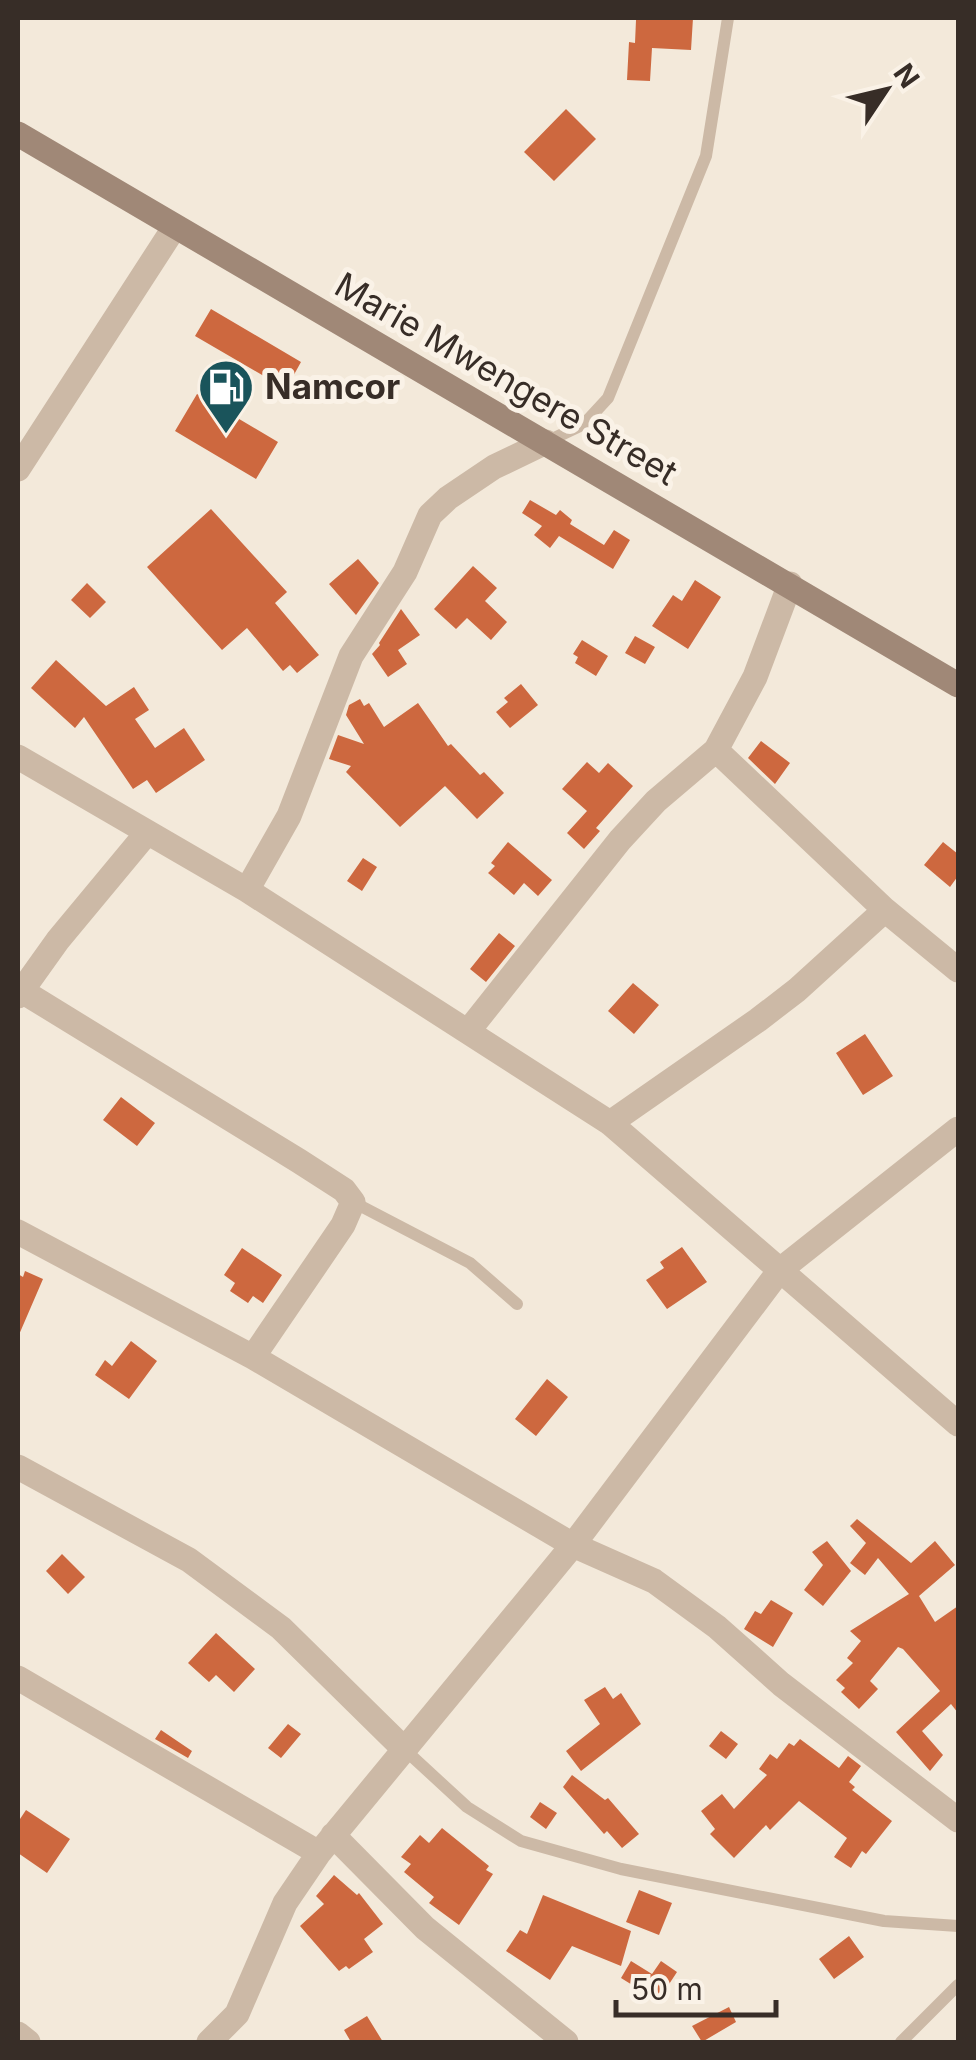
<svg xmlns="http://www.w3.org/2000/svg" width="976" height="2060" font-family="Inter,sans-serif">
<rect width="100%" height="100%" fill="#f3e9da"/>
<path fill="#cd683f" d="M650,18H693L691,50L652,48L650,81L627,80L629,42L635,43L636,20H650Z
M566,109L596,139L554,181L524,152Z
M211,309L301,362L286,389L195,336Z
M197,394L278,442L256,479L175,431Z
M530,500L556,515L560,510L572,520L570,524L604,545L614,530L630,540L613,569L559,536L550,548L534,535L542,526L522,513Z
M211,509L287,592L275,603L319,655L297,673L290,665L283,671L247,628L222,650L147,567Z
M358,559L379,583L356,615L329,584Z
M473,566L497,588L485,601L507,622L491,640L467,618L456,629L434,609Z
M695,580L721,597L688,649L652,626L673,595L682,601Z
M87,583L106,602L90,618L71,600Z
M401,609L420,635L398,650L407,664L388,677L372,654L380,645L379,643Z
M635,636L655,647L645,664L625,653Z
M582,640L608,656L596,676L575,663L578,657L573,654Z
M56,660L106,706L134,687L149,710L135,719L155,748L184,728L205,760L156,793L147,780L133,789L84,717L75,728L31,688Z
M521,684L538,705L510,728L496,712L508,702L504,698Z
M360,699L364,706L369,703L384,727L418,703L448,746L451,744L480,775L484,772L504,793L477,819L445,786L400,827L346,772L351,766L329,759L338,735L364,744L346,715L349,705Z
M761,741L790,763L775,784L748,758Z
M587,762L599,773L608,763L633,786L596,828L600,831L584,849L567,833L587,811L562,789Z
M508,842L552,880L538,896L524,883L514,895L488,873L495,866L491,863Z
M943,842L958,854V876L950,887L924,865Z
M363,858L377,867L362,891L347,881Z
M499,933L515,946L486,982L470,969Z
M633,983L659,1005L634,1034L608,1011Z
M865,1034L893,1076L863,1095L836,1053Z
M121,1097L155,1123L137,1146L103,1120Z
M682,1247L707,1282L667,1309L646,1280L664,1268L660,1262Z
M242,1248L282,1275L263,1303L253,1296L248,1303L230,1291L235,1283L224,1275Z
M25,1271L43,1279L18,1337V1274L23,1277Z
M131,1341L157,1361L129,1399L95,1375L105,1360L112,1366Z
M547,1379L568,1397L536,1436L515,1419Z
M857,1519L911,1563L935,1541L955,1565L919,1596L935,1622L958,1606V1713L951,1704L922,1731L943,1755L930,1771L896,1732L940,1691L903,1649L898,1647L870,1681L878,1689L859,1709L841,1692L845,1688L836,1680L853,1663L847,1658L861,1641L850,1631L909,1594L878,1558L865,1575L850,1563L866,1543L850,1526Z
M827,1541L851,1571L823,1606L804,1590L823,1565L812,1552Z
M62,1554L85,1577L68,1594L46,1571Z
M771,1600L793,1613L773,1647L744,1629L755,1611L761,1614Z
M216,1633L255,1669L234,1692L216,1675L209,1682L188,1663Z
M605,1687L613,1699L621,1693L641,1724L581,1771L566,1751L600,1724L584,1700Z
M288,1724L301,1734L281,1758L268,1748Z
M161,1730L192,1751L188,1758L155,1739Z
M721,1731L738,1744L726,1759L709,1746Z
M800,1739L839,1768L848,1756L861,1766L849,1782L855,1787L852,1790L892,1821L866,1854L862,1851L851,1868L834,1857L847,1838L799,1801L770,1830L766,1825L734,1858L710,1834L715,1829L701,1811L722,1794L734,1809L767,1775L759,1769L770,1754L777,1759L789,1743L794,1746Z
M572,1775L605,1800L608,1798L639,1834L622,1848L607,1831L604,1834L563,1787Z
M540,1802L557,1813L546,1829L530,1817Z
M26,1810L70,1839L47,1873L18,1853V1822Z
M442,1828L489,1866L486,1870L493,1874L459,1925L429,1903L434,1897L404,1872L411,1864L401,1857L420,1835L429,1843Z
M334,1875L357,1895L359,1893L383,1924L364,1939L373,1952L349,1969L346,1966L339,1971L300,1926L324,1904L316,1896Z
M639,1890L672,1903L659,1935L626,1922Z
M543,1895L631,1931L621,1966L572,1946L550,1980L506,1951L520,1930L527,1934Z
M849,1936L864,1957L834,1979L819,1959Z
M631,1961L652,1974L661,1961L677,1972L658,2001L621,1978Z
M729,2007L736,2022L702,2042L692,2026Z
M367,2016L383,2042H351L344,2030Z"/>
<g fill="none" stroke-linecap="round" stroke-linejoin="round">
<path stroke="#ccb9a6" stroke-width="12" d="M546,442L584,424L608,398L706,156L728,18
M353,1202L470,1263L517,1304
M404,1749L467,1807L521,1841L621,1869L884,1921L958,1926
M901,2042L958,1985"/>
<path stroke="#ccb9a6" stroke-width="25" d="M716,750L885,910L958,970
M18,757L247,890L610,1123L958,1424
M247,890L289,816L351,656L405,572L430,515L448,498L494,467L546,442
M22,991L299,1161L344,1190L353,1202L343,1225L253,1357
M18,996L58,940L146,834
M469,1030L620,840L656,801L716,750L755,677L790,584
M610,1123L758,1020L797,990L885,910
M18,1232L253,1357L573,1545L654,1581L717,1627L781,1684L958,1820
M18,1467L189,1560L281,1628L404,1749
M18,1678L319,1853
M333,1835L425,1928L566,2042
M18,2034L28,2042
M209,2042L237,2014L285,1903L319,1853L573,1545L780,1270L958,1129"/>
<path stroke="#ccb9a6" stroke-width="25" d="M18,469L174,228"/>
<path stroke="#a08877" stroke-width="25" d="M18,134L958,685"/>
</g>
<defs>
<g id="fuel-pin" transform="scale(2.875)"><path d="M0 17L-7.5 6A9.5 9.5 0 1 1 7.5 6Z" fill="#1a545b" stroke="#faf2e7"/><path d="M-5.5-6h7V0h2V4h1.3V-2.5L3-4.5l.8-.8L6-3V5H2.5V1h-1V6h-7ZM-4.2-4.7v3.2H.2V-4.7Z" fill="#fff"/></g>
</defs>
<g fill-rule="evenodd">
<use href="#fuel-pin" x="226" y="387"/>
</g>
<g text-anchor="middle" stroke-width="10" stroke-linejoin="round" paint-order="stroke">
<g font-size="35" fill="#372d27" stroke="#faf2e7">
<text transform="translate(506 379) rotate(30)" y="12">Marie Mwengere Street</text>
</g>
<g font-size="35" font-weight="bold" fill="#372d27" stroke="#faf2e7" text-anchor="start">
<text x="265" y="399">Namcor</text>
</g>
</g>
<rect width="976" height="2060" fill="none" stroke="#372d27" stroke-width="40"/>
<g transform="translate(886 90) rotate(55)" stroke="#faf2e7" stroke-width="8" paint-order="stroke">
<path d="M0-8L18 38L0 25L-18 38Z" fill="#372d27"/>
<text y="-15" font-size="28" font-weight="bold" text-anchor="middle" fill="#372d27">N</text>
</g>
<path d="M616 2000v15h160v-15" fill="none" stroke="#372d27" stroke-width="5"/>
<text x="631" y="2000" font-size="30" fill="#372d27" stroke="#faf2e7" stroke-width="8" paint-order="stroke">50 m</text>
</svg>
